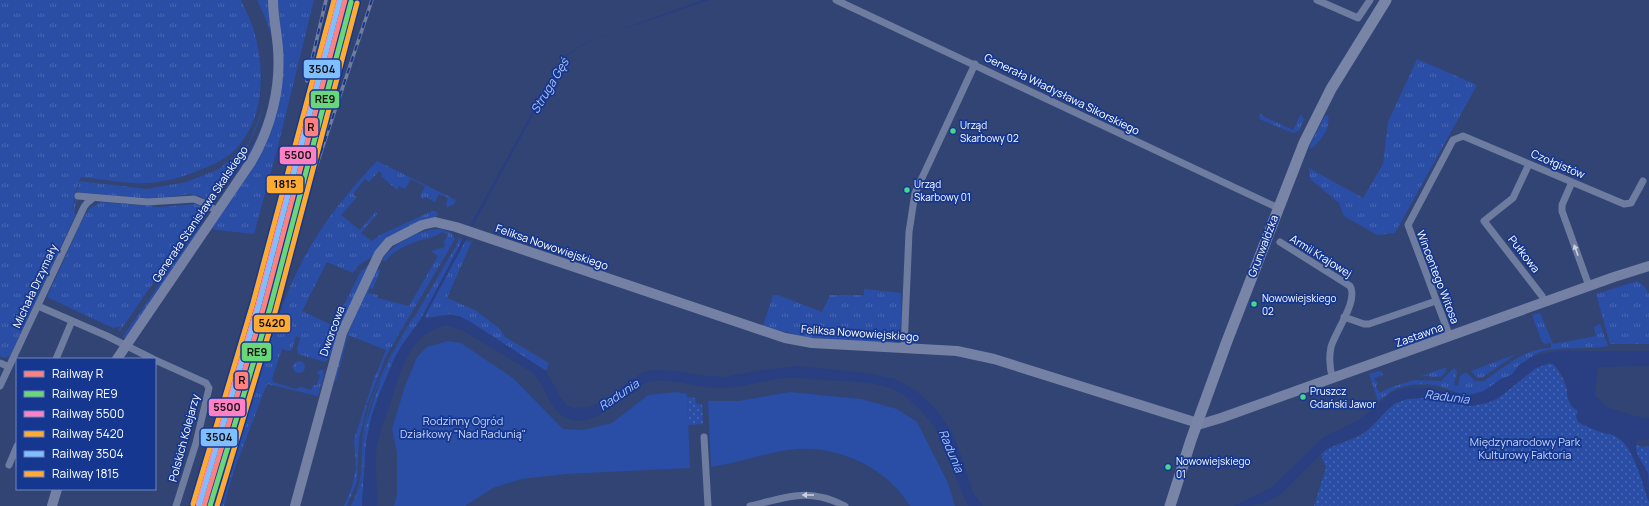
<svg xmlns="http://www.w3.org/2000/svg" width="1649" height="506" font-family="Manrope,sans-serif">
<defs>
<pattern id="grass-tufts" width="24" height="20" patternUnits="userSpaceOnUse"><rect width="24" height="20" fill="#2a4da5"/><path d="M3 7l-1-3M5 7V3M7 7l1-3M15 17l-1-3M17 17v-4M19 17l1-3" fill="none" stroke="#4a68b2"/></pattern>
<pattern id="park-dots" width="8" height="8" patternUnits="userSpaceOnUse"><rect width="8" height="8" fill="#2a4da5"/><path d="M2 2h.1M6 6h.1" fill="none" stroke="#4a68b2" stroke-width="1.8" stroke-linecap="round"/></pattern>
</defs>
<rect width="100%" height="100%" fill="#314474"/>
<path fill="url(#grass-tufts)" d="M0,0H241C245,10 251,20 254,31C265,69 265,118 236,149C226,159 213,165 200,170C183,177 166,182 147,183C125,184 102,179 81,177L79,181L147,189L186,182L219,169L248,145L264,106C253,143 234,172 212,202L199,196L190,194L151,199L77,192L79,184H78L71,213L76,198H77L74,213L76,214L10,356L4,358L0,356Z
M257,0H268C280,66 278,116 239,173C233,183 226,196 217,203C245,163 268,129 273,79C275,64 275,49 271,34C268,22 262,11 257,0Z
M278,0H314L277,150L254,234L216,230L211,227L268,134L279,19Z
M1417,59L1477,85L1395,233L1377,235L1344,216L1339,203L1310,179L1309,168L1363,198L1383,164L1388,122Z
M1260,113L1262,114V116L1293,130L1301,114L1304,119L1299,131H1297L1293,133L1259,119Z
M1328,115C1331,128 1321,142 1310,149V145L1325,116Z
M377,161L456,200L454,204L446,208L447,205L446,203L448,198L439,194L435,202L425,197L423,199L420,197L425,186L411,179L405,189L399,186L397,190L381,176L382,174L379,171L369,182L365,179L353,194L357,197L341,215L360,230L376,211L377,214L361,233L372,241L380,235L432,211H436L438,215L436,217L359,265L353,273L327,262L302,311L338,328L339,331L330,357L325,362L298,354L297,349L300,338L296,336L292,350L289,351L282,349L272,379L273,382L296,389L301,387L311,390L313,385H317L320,375L317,374V372L320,370H323L324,375L318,396L267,384L233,473L224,506H220C234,461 247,417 261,372C273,333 284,294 304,258C323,222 349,191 377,161Z
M102,202L160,207L196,204L207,209L204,215L193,225L120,331L118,330L121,326L113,328L47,297L84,216L91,207Z
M200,226L202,227L128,336L122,338Z
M440,229L451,233L455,239L386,356L368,403H366L365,405L367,406L359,438L357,481L347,506H344L352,487L356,468L358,467H356L354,440L375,375H377L376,374L386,350L348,335L336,381L334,380L347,335L376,270L379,269L380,271L373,289L370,288L368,293L378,295L377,298L409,306L438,256L431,251L445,247L444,241L448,235L442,232C436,237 428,238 421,240C409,244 392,251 386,261L382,260C392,244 421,229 440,229Z
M459,238L461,240L459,248L421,319L402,345L379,395L372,415L366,443L362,506H351L361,483L365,427L381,379L391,357L456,246Z
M473,239L447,298L475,310L500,329L505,337L549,363L546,371L463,318L450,314L426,318L425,316L465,240L470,242Z
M370,264L341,325L336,320L361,271Z
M1637,281L1644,286L1649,294V344H1610L1596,294Z
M864,289L901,293C901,305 903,328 897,338C895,342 890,343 886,344L805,337L763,326L773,295H778L822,312L830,295H864Z
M1540,313L1553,344L1596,336L1594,327L1600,324L1608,346C1588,350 1554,346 1538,353C1527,358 1520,366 1512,374C1510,377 1505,377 1502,379C1493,384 1486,392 1476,394C1462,397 1450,389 1438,386C1426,383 1409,384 1398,388C1390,391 1385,397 1378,401L1369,374L1379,371L1382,372L1383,375L1374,378L1376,382H1378L1376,387L1380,393L1389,388L1414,380L1441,381L1454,368L1457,371L1454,385L1458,386L1460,376L1464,373H1467L1475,381H1484C1505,367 1525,348 1551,348V343L1545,344L1542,342L1532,315Z
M1516,354L1482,378H1477L1471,371Z
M293 367a6 6 0 1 1 12 0a6 6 0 1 1-12 0Z
M1447,367L1444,374L1440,377L1421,376Z"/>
<path fill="url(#park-dots)" d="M1546,363L1554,364L1563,379L1567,390V396L1571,406L1578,411V422L1600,432L1613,435L1622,441L1643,447L1649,446V506H1314L1326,468L1321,454C1332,444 1346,443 1359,436C1386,421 1384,397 1422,398C1445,398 1465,410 1488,402C1511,395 1523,371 1546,363Z
M687,397L695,398L696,404H702L703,424L688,425Z"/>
<path fill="#2a4da5" d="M413,317L414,318C393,353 372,388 365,429C361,450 365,472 358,492L357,491C364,471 360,449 364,428C371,388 392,352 413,317Z
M448,341L461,343L513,378L563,429L583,430L612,423L648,395L677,392L687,394L690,468L566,474L521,479L493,488L465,506H394L397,494V452L392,429L405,386L417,357L427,347Z
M790,392L861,399L897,409L917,422L948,483L955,506H910C888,469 840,446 798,449C769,451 740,463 711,467L708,401H739Z"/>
<path fill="#293f81" d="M702,0H709C687,8 665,15 642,23C615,32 580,40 561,63L473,226L470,225L554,73L566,55L587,42Z
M464,237L467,238L425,316L426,318C444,317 450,310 469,321L546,371L561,398L568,406L572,408L589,407L602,402L631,380L642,373L651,370L675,371L707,376L724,377L763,370L797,366L866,373L895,379L915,390L924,398L938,412L948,426L957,443L972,491L983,506H969C949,472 951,438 918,408C912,402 905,395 897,391C878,381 842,381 820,380C809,379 798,377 787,378C763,380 740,389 715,388C695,387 668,377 649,382C622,389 604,426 572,420C550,415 547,387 533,373L464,331L446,325C409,334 401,370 391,401C385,419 378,434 376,454C375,471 378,489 377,506H362L366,443L372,415L379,395L394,359L402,345L421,319Z
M1558,351H1649V366L1598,367L1595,395L1607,407L1634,416L1649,418V439L1637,441C1632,452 1644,464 1648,473C1649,481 1649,494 1649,502C1642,484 1634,446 1616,436C1613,434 1608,434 1604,433C1596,430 1586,427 1578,422L1576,416L1578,411C1575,408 1572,407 1571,404C1567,399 1568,395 1567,389C1566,380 1559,366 1550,363L1536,368L1498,398L1487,403L1470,406L1423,398L1407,399L1394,403L1365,432L1326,449L1281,494C1262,506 1256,506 1234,506L1272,487L1324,437L1357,421L1393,392L1406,388H1426L1470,395L1484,391L1501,379L1512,375L1519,365L1534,356Z"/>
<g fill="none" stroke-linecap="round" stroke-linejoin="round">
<path stroke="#6e7c9f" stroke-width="7" d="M836,0L1278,208
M1317,0L1358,18L1370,0
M1529,164L1513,198L1484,221L1542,296L1545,302
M1572,182L1562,205V211L1589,286
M78,196L148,202L194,199L204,203L217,211
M1280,242L1350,286C1359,300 1335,332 1331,347C1329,357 1330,370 1333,379
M38,306L107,336L153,359
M1344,317L1364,324H1369L1436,301
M1450,337L1408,225L1453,140L1463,136L1624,204L1631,203L1643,181
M904,348L909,232L915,193L975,64
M56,359L72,321
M155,360L206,383L209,388L196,443L176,506
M0,363L9,367
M0,386L84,207L87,203L93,198
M704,437L708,506
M9,465L17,446
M750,506C788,497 808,487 845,506"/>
<path stroke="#7481a4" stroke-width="10" d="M117,359L251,162C271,128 281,88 278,49C277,33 273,17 273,0
M52,506L57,489
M295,506L342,333L379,254L389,242L422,225L435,222L456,227L785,338L812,343L957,351L994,359L1201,424L1221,418L1614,277L1649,266"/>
<path stroke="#7885a6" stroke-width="11" d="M1170,506L1191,440L1227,341L1304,143L1331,89L1386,0"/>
<g stroke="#707d9f" stroke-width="3.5">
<path id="rail" d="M307,81L326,0
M300,222L308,191L372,0
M269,334L277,308
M210,506L277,284L328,90L345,0"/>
</g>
<use href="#rail" stroke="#16378f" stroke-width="2" stroke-dasharray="6" stroke-linecap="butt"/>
<g stroke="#16378f" stroke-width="8">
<path id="rail-1" d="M204,506L264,306L345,0"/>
</g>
<g stroke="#16378f" stroke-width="8">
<path id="rail-2" d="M210,506L270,308L351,2"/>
</g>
<g stroke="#16378f" stroke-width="8">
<path id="rail-3" d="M198,504L258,304L339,0"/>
</g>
<g stroke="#16378f" stroke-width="8">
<path id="rail-4" d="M217,506L276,309L357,3"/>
</g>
<g stroke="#16378f" stroke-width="8">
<path id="rail-5" d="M199,506L259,305L340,0"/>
</g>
<g stroke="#16378f" stroke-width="8">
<path id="rail-6" d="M193,504L253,303L334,0"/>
</g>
<use href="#rail-1" stroke="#ff8080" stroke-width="5"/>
<use href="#rail-2" stroke="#68d679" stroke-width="5"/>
<use href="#rail-3" stroke="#ff80c5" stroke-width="5"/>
<use href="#rail-4" stroke="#fa3" stroke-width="5"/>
<use href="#rail-5" stroke="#80bfff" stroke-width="5"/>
<use href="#rail-6" stroke="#fa3" stroke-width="5"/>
</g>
<defs><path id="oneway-solid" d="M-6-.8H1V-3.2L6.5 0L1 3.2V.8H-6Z"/></defs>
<g fill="#ccd1dd">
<use href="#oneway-solid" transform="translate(1576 250) rotate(-110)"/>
<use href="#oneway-solid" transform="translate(808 495) rotate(-180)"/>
</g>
<g fill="#46d78d" stroke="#16378f" stroke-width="1.5">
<circle cx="953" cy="131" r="3.5"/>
<circle cx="907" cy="190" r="3.5"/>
<circle cx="1254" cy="304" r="3.5"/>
<circle cx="1303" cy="397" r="3.5"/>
<circle cx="1168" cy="467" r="3.5"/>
</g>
<g text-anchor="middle" stroke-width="3.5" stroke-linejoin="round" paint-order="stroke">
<g font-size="10" fill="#fff" stroke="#16378f" text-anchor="start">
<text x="960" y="129">Urząd<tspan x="960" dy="13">Skarbowy 02</tspan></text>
<text x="914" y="188">Urząd<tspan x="914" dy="13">Skarbowy 01</tspan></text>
<text x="1262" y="302">Nowowiejskiego<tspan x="1262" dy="13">02</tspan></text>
<text x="1310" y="395">Pruszcz<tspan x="1310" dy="13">Gdański Jawor</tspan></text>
<text x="1176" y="465">Nowowiejskiego<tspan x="1176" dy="13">01</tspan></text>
</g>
<g font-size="11" fill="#fff" stroke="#16378f">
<text transform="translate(1062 94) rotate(26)" y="4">Generała Władysława Sikorskiego</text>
<text transform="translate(1558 164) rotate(23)" y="4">Czołgistów</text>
<text transform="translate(200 214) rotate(-56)" y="4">Generała Stanisława Skalskiego</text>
<text transform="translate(1263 246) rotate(-69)" y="4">Grunwaldzka</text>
<text transform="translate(552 247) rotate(19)" y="4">Feliksa Nowowiejskiego</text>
<text transform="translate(1524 254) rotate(52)" y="4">Pułkowa</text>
<text transform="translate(1321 256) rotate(32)" y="4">Armii Krajowej</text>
<text transform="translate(1438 277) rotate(69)" y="4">Wincentego Witosa</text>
<text transform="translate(35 286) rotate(-65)" y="4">Michała Drzymały</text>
<text transform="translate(332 331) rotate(-70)" y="4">Dworcowa</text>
<text transform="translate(860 333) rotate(4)" y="4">Feliksa Nowowiejskiego</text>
<text transform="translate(1419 335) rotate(-20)" y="4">Zastawna</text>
<text transform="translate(184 438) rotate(-75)" y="4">Polskich Kolejarzy</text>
</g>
<g font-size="11" fill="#c9d7fb" stroke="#16378f">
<text x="463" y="425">Rodzinny Ogród<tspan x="463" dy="13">Działkowy "Nad Radunią"</tspan></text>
<text x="1525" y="446">Międzynarodowy Park<tspan x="1525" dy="13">Kulturowy Faktoria</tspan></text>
</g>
<g font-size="12" font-style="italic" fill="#aec3f7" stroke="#16378f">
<text transform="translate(550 86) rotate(-59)" y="4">Struga Gęś</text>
<text transform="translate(619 395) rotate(-34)" y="4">Radunia</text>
<text transform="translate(1447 397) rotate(7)" y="4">Radunia</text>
<text transform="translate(951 451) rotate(67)" y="4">Radunia</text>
</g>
</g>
<g stroke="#16378f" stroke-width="1.5">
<rect x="303" y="59" width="38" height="20" rx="4" fill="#80bfff"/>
<rect x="310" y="90" width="30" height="19" rx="4" fill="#68d679"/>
<rect x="304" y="117" width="15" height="20" rx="4" fill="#ff8080"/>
<rect x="279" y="146" width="38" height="19" rx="4" fill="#ff80c5"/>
<rect x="266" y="175" width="38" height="19" rx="4" fill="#fa3"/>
<rect x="253" y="314" width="38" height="19" rx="4" fill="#fa3"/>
<rect x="241" y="342" width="31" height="20" rx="4" fill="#68d679"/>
<rect x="234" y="371" width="15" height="19" rx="4" fill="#ff8080"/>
<rect x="208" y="398" width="38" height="19" rx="4" fill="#ff80c5"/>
<rect x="200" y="428" width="38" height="19" rx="4" fill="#80bfff"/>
</g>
<g font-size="11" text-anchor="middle" font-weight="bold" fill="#111">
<text x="322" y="73">3504</text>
<text x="325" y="103">RE9</text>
<text x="311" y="131">R</text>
<text x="298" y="159">5500</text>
<text x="285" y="188">1815</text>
<text x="272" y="327">5420</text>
<text x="257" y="356">RE9</text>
<text x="242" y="384">R</text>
<text x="227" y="411">5500</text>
<text x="219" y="441">3504</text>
</g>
<rect x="16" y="358" width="140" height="132" fill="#16378f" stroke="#7387bc"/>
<rect x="24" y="371" width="20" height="6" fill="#ff8080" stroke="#7387bc"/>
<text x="52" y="378" font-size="12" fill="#ffffff">Railway R</text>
<rect x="24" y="391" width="20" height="6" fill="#68d679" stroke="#7387bc"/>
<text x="52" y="398" font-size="12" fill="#ffffff">Railway RE9</text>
<rect x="24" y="411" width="20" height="6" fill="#ff80c5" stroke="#7387bc"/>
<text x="52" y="418" font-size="12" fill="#ffffff">Railway 5500</text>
<rect x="24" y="431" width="20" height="6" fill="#ffaa33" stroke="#7387bc"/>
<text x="52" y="438" font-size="12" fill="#ffffff">Railway 5420</text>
<rect x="24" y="451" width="20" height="6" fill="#80bfff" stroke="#7387bc"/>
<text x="52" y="458" font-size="12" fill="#ffffff">Railway 3504</text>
<rect x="24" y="471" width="20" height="6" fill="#ffaa33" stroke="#7387bc"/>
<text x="52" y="478" font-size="12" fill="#ffffff">Railway 1815</text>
</svg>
